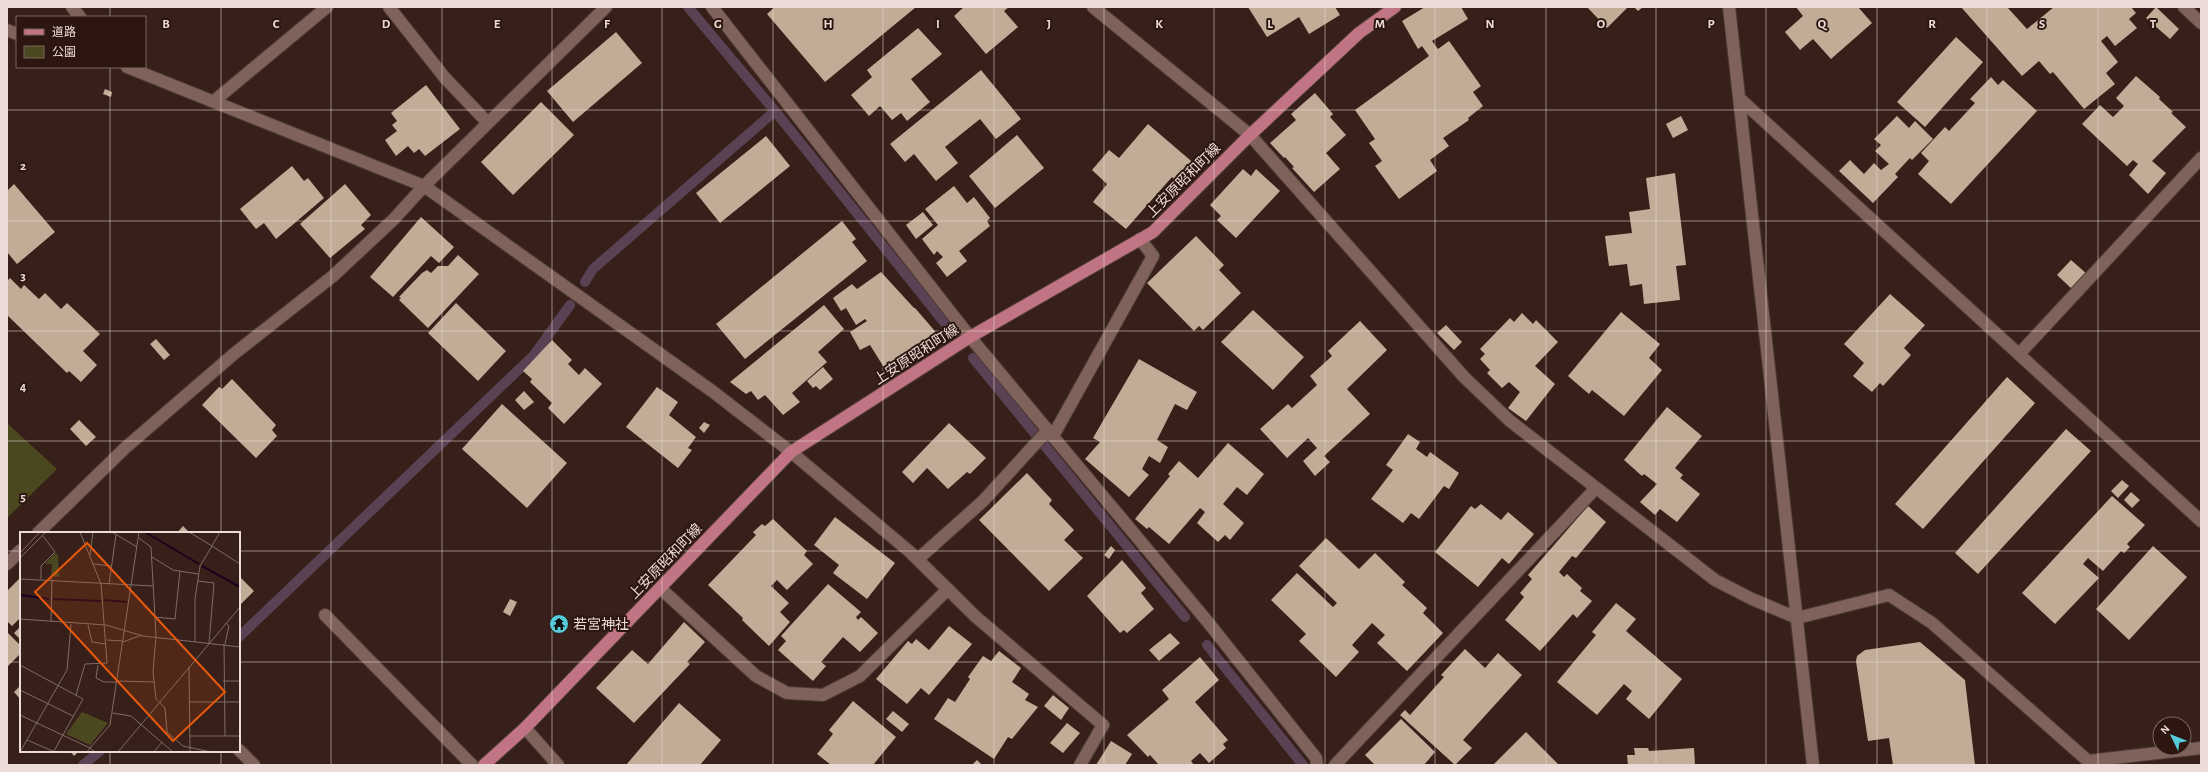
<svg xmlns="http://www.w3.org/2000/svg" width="2208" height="772" font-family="'Alegreya Sans','Noto Sans JP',sans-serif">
<rect width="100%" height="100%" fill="#372019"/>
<path fill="#4b481f" d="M7,423L57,469L7,518Z"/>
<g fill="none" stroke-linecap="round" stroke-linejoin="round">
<path stroke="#5a4254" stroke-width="10" d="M688,7L775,111L948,327
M585,282L593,269L775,111
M973,358L1185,617
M239,637L534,355L570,305
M1207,645L1303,765
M83,765L100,751"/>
</g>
<path fill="#c1ad97" d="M775,7H916L825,82L767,14Z
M964,7H1009L1004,11L1018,27L986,54L954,16Z
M1248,7H1335L1340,15L1309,34L1299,17L1267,37Z
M1425,7H1461L1468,19L1432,41L1438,49L1449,41L1481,86L1473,92L1483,106L1468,118L1469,120L1443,138L1449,146L1430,160L1437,171L1399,199L1375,166L1382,161L1369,143L1375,139L1355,110L1429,56L1422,46L1418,49L1402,21Z
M1587,7H1628L1607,28Z
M1634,7H1643L1638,11Z
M1796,7H1858L1872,23L1831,59L1813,39L1800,50L1785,32L1803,16Z
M1961,7H2007L2027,29L2054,7H2131L2136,13L2129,19L2137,28L2115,46L2107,36L2101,41L2118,62L2106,73L2115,84L2084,109L2053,72L2050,74L2039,61L2022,76Z
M2156,7L2179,29L2170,39L2146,18Z
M918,28L942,54L911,79L930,102L907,121L901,113L892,120L880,106L869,116L851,95L872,77L867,70Z
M616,32L642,63L573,122L547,91Z
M1956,37L1983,62L1925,127L1897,102Z
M981,70L1021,119L996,139L980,119L945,147L958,163L936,181L914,154L905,162L890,144Z
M2136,76L2160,97L2159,99L2173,112L2171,113L2186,127L2152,161L2166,173L2148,194L2129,175L2138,164L2133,160L2127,166L2082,124L2100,105L2113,117L2124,106L2116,98Z
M1991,77L1998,85L2003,80L2037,111L1951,204L1918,174L1929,161L1921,153L1945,127L1949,131L1975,103L1970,99Z
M426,85L460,129L425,156L419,149L414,153L408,146L396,156L385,140L397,131L392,125L397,121L391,113Z
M105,89L112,92L111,97L103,94Z
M1315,93L1333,114L1330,117L1346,135L1326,153L1340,169L1314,192L1292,168L1294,167L1285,157L1284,158L1270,143L1296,120L1291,114Z
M541,102L574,135L513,195L481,162Z
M1681,116L1688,130L1673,138L1666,124Z
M1897,116L1909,128L1915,121L1933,139L1912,160L1910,158L1895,174L1898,177L1873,203L1839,171L1850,160L1864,174L1874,163L1881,170L1889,164L1875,151L1881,145L1874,139Z
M1148,124L1197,166L1180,185L1172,177L1126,229L1093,202L1107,184L1092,170L1109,150L1119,158Z
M1017,135L1044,168L995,208L969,176Z
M766,136L790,166L720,223L696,193Z
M292,166L304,181L308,178L324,198L276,239L264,223L256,229L240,209Z
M1243,169L1251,176L1256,169L1280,191L1236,238L1217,220L1221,216L1210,205Z
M1675,173L1686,265L1676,266L1680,300L1644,304L1642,284L1630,286L1627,264L1609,266L1605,236L1632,233L1629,212L1650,209L1646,178Z
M14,184L55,232L17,264L7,252V191Z
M345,184L371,215L361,225L365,229L330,258L300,224Z
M954,186L967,203L974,197L990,218L987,221L990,226L959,251L967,261L947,277L936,263L943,257L937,251L934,255L922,239L938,225L925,209Z
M923,212L933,225L916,239L906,225Z
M421,217L454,247L439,263L431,256L393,297L370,277Z
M842,221L856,239L852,242L867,261L745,359L716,324Z
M1196,236L1224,265L1219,270L1241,293L1203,330L1199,326L1194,331L1147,283Z
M458,255L479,274L428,328L399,300L401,298L399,297L422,273L427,270L431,273L438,266H448Z
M2071,260L2087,274L2073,290L2057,275Z
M881,272L914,308H915L940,337L885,369L870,345L860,350L850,332L867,321L865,319L856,325L846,308L841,311L833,298L852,284L857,289Z
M10,278L21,289L24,285L39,299L45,293L61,309L67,303L100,334L83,351L97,365L81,382L69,371L67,373L7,315V281Z
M1890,294L1925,325L1904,348L1911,355L1883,386L1880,383L1872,392L1853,376L1864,363L1844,344Z
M456,303L506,351L478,381L428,333Z
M824,305L844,329L818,352L827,362L792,393L800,402L783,415L765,395L758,400L751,391L746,394L730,382Z
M1253,310L1304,357L1273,390L1221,342Z
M1621,312L1660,344L1649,358L1662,370L1624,416L1592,390L1589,394L1568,376Z
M1522,313L1533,324L1536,320L1558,342L1535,366L1555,384L1526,421L1508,408L1520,392L1509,382L1502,388L1487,373L1490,370L1480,359L1485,354L1480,349L1510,318L1514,322Z
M1360,321L1387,350L1347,389L1370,414L1324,456L1330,462L1315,476L1303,461L1317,448L1308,438L1287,458L1260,429L1288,404L1292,408L1317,385L1310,376L1332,356L1328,351Z
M1446,325L1462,342L1454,350L1437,333Z
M156,339L170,355L164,360L150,344Z
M552,340L572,360L568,364L579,375L585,368L602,384L564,424L548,408L552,403L530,382L532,379L523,371Z
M1139,359L1197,392L1187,410L1175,404L1157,440L1168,447L1160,463L1149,456L1142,469L1149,475L1129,497L1085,459L1100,442L1093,438Z
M823,367L833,379L820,390L816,386L813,388L807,381Z
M2007,377L2035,403L1923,529L1895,504Z
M232,379L276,425L272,430L277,436L256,458L202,405L219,387L222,389Z
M657,387L678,402L669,415L696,437L688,448L692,450L678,468L626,427Z
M524,391L534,402L524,410L515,400Z
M502,404L567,463L527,508L462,449Z
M1667,407L1702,436L1675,468L1683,475L1680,478L1700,494L1677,522L1660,509L1655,515L1640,502L1657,484L1644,474L1642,476L1624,460Z
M79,420L96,437L86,446L70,429Z
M704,422L710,425L704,433L699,428Z
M949,423L986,458L970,474L967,472L948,489L927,468L913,483L902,472Z
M2066,429L2091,451L1978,574L1955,553Z
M1408,434L1420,442L1416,449L1427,457L1430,452L1459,473L1449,489L1444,486L1419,519L1411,513L1403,523L1371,499L1393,470L1386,465Z
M1228,443L1264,474L1247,495L1237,487L1223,504L1244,523L1230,540L1225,535L1218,542L1197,523L1205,512L1200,508L1169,544L1149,527L1147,529L1135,519L1170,476L1168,474L1179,461L1198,478Z
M1027,473L1052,500L1049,504L1074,530L1064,540L1083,558L1049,591L979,520Z
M2122,480L2129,486L2118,498L2111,491Z
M2131,492L2140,500L2132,508L2124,500Z
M2112,496L2145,525L2127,544L2130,547L2124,553L2121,551L2103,571L2088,558L2083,564L2099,578L2055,624L2022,593Z
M1481,504L1501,520L1508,512L1534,534L1509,564L1502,558L1478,587L1435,552L1471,506L1475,509Z
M1588,506L1606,522L1576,558L1572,556L1559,572L1564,577L1567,574L1582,588L1580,591L1592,601L1577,618L1573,614L1540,651L1505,620L1524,597L1520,593L1532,579L1528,575Z
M835,517L895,563L867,599L833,573L839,565L814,545Z
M773,519L807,551L804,555L813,564L787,590L777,580L771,586L789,603L780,612L790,622L769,646L742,620L743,618L708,585L756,535L753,532L762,524L765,526Z
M183,526L190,533H177Z
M1326,538L1359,569L1375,553L1405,582L1402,585L1427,608L1423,613L1443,633L1407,671L1377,643L1385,635L1372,623L1352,645L1359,652L1336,677L1299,641L1306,634L1271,600L1297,573L1333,607L1337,603L1299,566Z
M1111,546L1115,550L1109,559L1104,555Z
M2153,546L2187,577L2129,640L2096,609Z
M1122,560L1146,588L1141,593L1154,609L1127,633L1124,630L1120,633L1087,596Z
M239,576L254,591L239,606Z
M21,577V617L12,626L7,621V591Z
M828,584L861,612L856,617L858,620L861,617L878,633L860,652L843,637L821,662L826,666L813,681L778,650L786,641L781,636Z
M510,599L517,602L510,616L503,612Z
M1616,603L1636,619L1626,631L1682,679L1649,719L1626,699L1632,691L1624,684L1597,715L1557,682L1596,635L1592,632Z
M684,622L705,642L687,662L690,664L634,723L596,688L632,650L648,664Z
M21,626V640L14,633Z
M949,626L972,644L929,695L921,688L907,704L876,679L908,641L912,644L916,639L929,650Z
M7,632L21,646V653L7,667Z
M1170,633L1180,643L1159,661L1149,650Z
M1920,642L1965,680L1975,765H1893L1889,738L1868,741L1856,661L1857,656L1865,650Z
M1465,649L1485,668L1498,653L1522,675L1463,740L1472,748L1455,765L1400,715L1405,710L1410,715L1444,677L1441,675Z
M999,651L1021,668L1012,682L1029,694L1025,700L1038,707L1012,739L1008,737L994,759L934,719L948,698L955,702L970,679L968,677L983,656L991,661Z
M1200,657L1219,680L1195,702L1228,740L1223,744L1226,748L1209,763L1200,753L1191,761L1194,765H1157L1158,764L1150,755L1148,757L1127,735L1169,699L1162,690Z
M21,685V700L14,692Z
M1053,695L1069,708L1061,720L1044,706Z
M853,701L896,737L873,765H831L817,754L833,734L829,730Z
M679,703L721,740L700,765H626Z
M893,711L909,724L902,732L886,719Z
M1401,719L1435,752L1424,765H1375L1365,755Z
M1067,723L1080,733L1063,753L1050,743Z
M1526,732L1559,765H1493Z
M1111,741L1132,754L1125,765H1096Z
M1634,748H1648L1649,751L1694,748L1695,765H1628L1627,755H1635Z
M70,751H79L74,756Z
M977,760L982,765H972Z"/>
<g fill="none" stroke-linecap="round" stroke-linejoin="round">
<g stroke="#4f3b36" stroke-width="14">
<path id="minor" d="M72,7L80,17
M389,7L445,78L488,123
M712,7L970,337L1207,621L1316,758L1317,765
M1093,7L1250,135L1464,377L1510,421L1715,580L1752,599L1797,618L1889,595L1932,623L2088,761L2201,748
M1729,7L1813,765
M2184,7L2201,23
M7,30L17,34
M127,67L424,186L712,391L791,452L910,552L976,617L1103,725L1080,765
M1739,98L2201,521
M214,101L327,7
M2020,353L2201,158
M1053,436L1153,256L1140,239
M38,533L125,448L235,353L333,276L394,219L424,186L606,7
M918,559L983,501L1048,430
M7,564L21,550
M660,588L756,676L787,693L823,695L860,676L948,589
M325,615L472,765
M525,728L558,765
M239,750L254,765
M1335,765L1596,488"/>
</g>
<g stroke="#4f3b36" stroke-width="14">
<path id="major" d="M484,765L525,728L791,452L970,337L1153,232L1250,135L1359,33L1395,7"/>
</g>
<use href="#minor" stroke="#7f635b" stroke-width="12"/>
<use href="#major" stroke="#c07484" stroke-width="12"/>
</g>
<path fill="none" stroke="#ecdbd6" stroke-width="1" stroke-opacity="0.55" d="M110,7V17M221,7V533M331,7V765M442,7V765M552,7V765M662,7V765M773,7V765M883,7V765M994,7V765M1104,7V765M1214,7V765M1325,7V765M1435,7V765M1546,7V765M1656,7V765M1766,7V765M1877,7V765M1987,7V765M2098,7V765M110,67V533M7,110H2201M7,221H2201M7,331H2201M7,441H2201M7,551H21M239,551H2201M7,662H21M239,662H2201M110,751V765M221,751V765"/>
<defs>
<g id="temple-disc" transform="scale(1)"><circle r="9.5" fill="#53cbdb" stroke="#2d1610"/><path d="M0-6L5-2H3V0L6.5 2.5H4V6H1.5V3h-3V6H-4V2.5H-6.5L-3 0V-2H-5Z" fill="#111"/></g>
</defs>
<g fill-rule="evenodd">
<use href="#temple-disc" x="559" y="624"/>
</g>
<g text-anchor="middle" stroke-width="4" stroke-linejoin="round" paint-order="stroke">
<g font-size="14" fill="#ecdbd6" stroke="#2d1610">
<text transform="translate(1183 180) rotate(-45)" y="5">上安原昭和町線</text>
<text transform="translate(916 354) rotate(-33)" y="5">上安原昭和町線</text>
<text transform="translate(665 561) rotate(-46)" y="5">上安原昭和町線</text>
</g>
<g font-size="14" fill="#ecdbd6" stroke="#2d1610" text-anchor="start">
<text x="573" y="629">若宮神社</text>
</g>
</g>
<g transform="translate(20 532)">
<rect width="220" height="220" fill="#372019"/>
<path d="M35,21L38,23L39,45L31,44L32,32H25ZM62,180L88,191L70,213L46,202Z" fill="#4b481f"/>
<path fill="none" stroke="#1c001d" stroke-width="2" d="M125,0L179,32M182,34L220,55M0,63L29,67M33,67L81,69M84,68L107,70"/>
<path fill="none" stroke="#7f6b65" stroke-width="1" d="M92,0L117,15M169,0L192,14L180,34L175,67V110M200,0L192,14L220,32M119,6L131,15L136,104L133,140L136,167L145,176L147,200L163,214L191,220M0,21L20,0M70,23L73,0M132,25L153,38L178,42M0,26L26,0M73,32L91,34M0,47L133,54M21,47V34L35,20L23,4M178,49L194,51L189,112M89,52L96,3M135,85L155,87L160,39M0,87L86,93L123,104L220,115M31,90L32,47M68,93L72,110L86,112M87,108L103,109M103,110L122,103M204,112L205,204M205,112L209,94L206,91M0,133L63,167L34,219M78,133L76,146L84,150H96M169,135L170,220M97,149L134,150M203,149H220M0,158L53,184M56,163L65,132L87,131L81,52L60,0M170,170H220M92,181L111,184L153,220M0,183L70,216L67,220M170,204H220M7,208L35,220M0,220L47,138L51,92M75,220L70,216L90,193L119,0M98,220L220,75M134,220L142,210"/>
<path fill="#e8590c" fill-opacity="0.15" stroke="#e8590c" stroke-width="2" d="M67,11L205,160L153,209L15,60Z"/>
<rect width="220" height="220" fill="none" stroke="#ecdbd6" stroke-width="2"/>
</g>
<g font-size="13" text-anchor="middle" font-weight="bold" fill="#ecdbd6" stroke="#2d1610" stroke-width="4" stroke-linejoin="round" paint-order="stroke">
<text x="166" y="28">B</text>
<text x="276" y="28">C</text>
<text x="386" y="28">D</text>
<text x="497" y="28">E</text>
<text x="607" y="28">F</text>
<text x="718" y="28">G</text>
<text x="828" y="28">H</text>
<text x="938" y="28">I</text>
<text x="1049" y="28">J</text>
<text x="1159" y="28">K</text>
<text x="1270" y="28">L</text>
<text x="1380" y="28">M</text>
<text x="1490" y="28">N</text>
<text x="1601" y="28">O</text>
<text x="1711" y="28">P</text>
<text x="1822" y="28">Q</text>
<text x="1932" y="28">R</text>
<text x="2042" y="28">S</text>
<text x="2153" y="28">T</text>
<text x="23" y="170">2</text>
<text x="23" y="280">3</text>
<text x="23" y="391">4</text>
<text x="23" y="501">5</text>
</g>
<rect width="2208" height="772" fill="none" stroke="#ecdbd6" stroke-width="16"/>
<rect x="16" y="16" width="130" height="52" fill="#2d1610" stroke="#79655f"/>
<rect x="24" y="29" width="20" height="6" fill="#c07484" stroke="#79655f"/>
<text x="52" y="36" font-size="12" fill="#ecdbd6">道路</text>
<rect x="24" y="46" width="20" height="12" fill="#4b481f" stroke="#79655f"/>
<text x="52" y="56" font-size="12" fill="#ecdbd6">公園</text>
<g transform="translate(2172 736) rotate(313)"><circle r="19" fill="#2d1610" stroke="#79655f"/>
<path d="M0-3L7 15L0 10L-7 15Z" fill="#53cbdb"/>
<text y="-6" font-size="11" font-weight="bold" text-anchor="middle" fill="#ecdbd6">N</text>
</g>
</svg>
